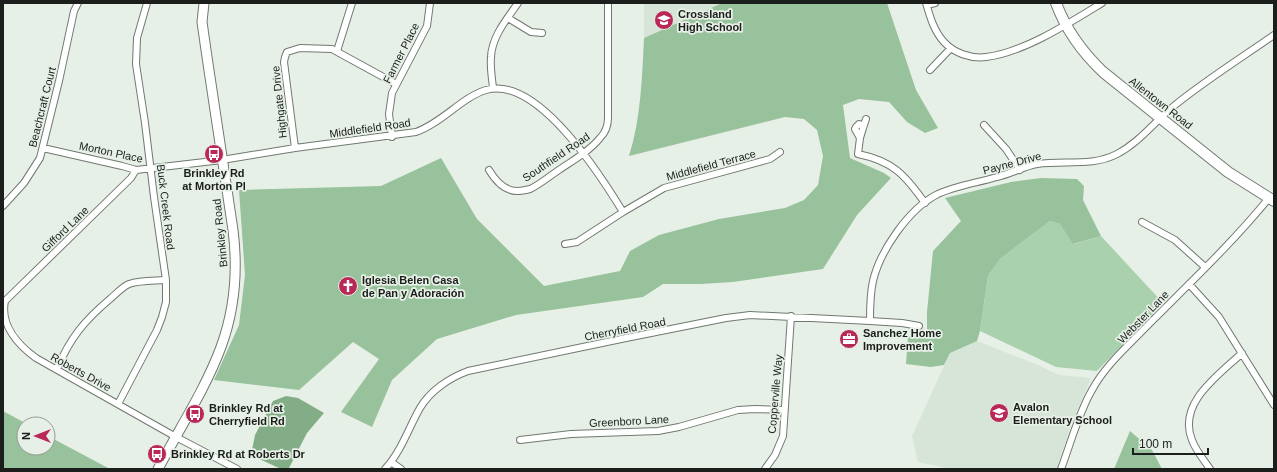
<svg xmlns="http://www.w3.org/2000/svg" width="1277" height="472" font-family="Arial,sans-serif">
<rect width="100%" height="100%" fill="#e7f0e7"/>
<path fill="#d6e5d7" d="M644,3H722L644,38Z
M977,341L1038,365L1059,375L1091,378L1070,428L1057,469H951L918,462L912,436L950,353Z"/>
<path fill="#aad1ad" d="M1050,221L1060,224L1074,244L1101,236L1163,303L1097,371L1056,367L980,331L988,276L1000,259Z"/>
<path fill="#98c29b" d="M722,3H887L916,90L938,128L925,133L907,122L889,102L859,99L843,105L850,158L884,173L891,178L857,215L823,269L733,282L701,284H663L643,297L516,315L437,339L392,380L372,427L341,412L379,359L353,342L299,390L214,380L239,325L245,275L239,190L381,186L441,158L477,219L544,286L620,271L630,251L659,235L719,219L785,208L804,200L818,185L823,156L817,130L804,119L785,117L629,156C641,118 642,78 644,38Z
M1041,178L1077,179L1084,186L1083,200L1101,236L1073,244L1060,224L1050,221L1000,259L988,276L980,331L977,341L950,353L944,365L931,367L906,364L908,337L927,331V312L933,251L961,221L945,198L1011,182Z
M3,411L27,424H24V448H48V436L110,469H3Z
M1130,431L1152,450L1162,469H1114Z"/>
<path fill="#83ad86" d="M286,396L298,398L324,413L307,433L289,468L281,469L251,455L255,435L273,401Z"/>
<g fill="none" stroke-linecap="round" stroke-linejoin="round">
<g stroke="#707870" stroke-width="8">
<path id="street" d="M926,3C930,17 934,31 944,42C954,53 971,59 986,57C1023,53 1071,22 1102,3
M927,5L935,3
M508,18L531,32L542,33
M337,51L352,3
M930,70L951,48
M493,88C492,78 490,67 491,57C492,36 507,19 518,3
M984,125L1006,149L1020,170
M863,128L866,119
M392,137L389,114L392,93L427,26L430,3
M860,138L863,128L862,125L859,124L856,127L855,129L860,138L858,154C893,161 905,175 925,203
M43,148L122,166L136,170L222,160L295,148L416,132C442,123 462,97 486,90C537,75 601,176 623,212
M295,148L284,62L285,57L287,52L300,48L332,49L396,84
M136,170L131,178L5,301C0,325 18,345 36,358L176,437L237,469
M489,170C495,180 504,191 517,191C521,191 526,190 530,189C539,185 547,178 556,172C570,162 589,152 600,138C605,133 608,126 608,118V3
M3,206L24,183L40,158L59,81L74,11L78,3
M1142,222L1175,240L1205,267
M565,244L577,242L623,212L664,188L770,159L780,152
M1189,284L1219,317L1274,405
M870,321C870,308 870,294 873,281C880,251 908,210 936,195C954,186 977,183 997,177C1010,174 1025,166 1037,164C1064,160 1092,167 1117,154C1140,142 1155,121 1175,105C1206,80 1241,58 1274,35
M57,369C70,338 84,321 110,299C116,294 122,287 129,284C141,280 154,281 166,280
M118,404L157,330L162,317L166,302V280L154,197L145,123L136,64L137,38L147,3
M520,440L571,434L658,431L679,427L738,410L755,409L784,410
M391,462L401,469
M385,469C401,452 408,429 420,408C430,391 449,378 468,371L626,338L726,318L750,315L870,321L902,323L919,326
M765,469L775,455L783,436L791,316
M1061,469C1070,445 1079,412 1092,390C1106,364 1131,343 1152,321C1192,281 1233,242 1269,198
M1210,469C1204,460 1196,451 1192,440C1177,403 1219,375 1242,353"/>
</g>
<g stroke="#707870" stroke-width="11">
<path id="secondary" d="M158,469C179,429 205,390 221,347C235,309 238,270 233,230L207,57L202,22L204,3"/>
</g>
<g stroke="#707870" stroke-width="12">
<path id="primary" d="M1056,3C1066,30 1082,52 1103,72L1228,172L1274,201"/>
</g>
<use href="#street" stroke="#fff" stroke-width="6"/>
<use href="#secondary" stroke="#fff" stroke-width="9"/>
<use href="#primary" stroke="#fff" stroke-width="10"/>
</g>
<defs>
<g id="school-disc" transform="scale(1)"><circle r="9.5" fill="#b82958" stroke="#e7f0e7"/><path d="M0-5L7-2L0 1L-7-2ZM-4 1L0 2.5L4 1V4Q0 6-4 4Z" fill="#fff"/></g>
<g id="bus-disc" transform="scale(1)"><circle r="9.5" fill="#b82958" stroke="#e7f0e7"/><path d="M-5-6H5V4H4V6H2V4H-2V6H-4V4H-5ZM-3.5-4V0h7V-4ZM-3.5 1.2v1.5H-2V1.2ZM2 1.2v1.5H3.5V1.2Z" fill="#fff"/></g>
<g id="church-disc" transform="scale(1)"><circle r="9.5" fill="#b82958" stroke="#e7f0e7"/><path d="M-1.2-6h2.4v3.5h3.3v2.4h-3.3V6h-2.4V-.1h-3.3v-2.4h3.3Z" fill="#fff"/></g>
<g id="office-disc" transform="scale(1)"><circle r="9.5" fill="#b82958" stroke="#e7f0e7"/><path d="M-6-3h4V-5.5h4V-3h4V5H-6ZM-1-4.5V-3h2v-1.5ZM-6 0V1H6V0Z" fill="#fff"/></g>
</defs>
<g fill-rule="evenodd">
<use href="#school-disc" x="664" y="20"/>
<use href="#bus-disc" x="214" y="154"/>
<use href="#church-disc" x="348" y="286"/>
<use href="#office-disc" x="849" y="339"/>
<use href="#school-disc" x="999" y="413"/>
<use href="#bus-disc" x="195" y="414"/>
<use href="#bus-disc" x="157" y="454"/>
</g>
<g text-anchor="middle" stroke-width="3.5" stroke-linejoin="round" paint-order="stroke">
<g font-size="11" font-weight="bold" fill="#1b1e1b" stroke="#e7f0e7" text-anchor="start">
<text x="678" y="18">Crossland<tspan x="678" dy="13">High School</tspan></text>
<text x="214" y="177" text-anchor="middle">Brinkley Rd<tspan x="214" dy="13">at Morton Pl</tspan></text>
<text x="362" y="284">Iglesia Belen Casa<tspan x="362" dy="13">de Pan y Adoración</tspan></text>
<text x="863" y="337">Sanchez Home<tspan x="863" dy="13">Improvement</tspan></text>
<text x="1013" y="411">Avalon<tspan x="1013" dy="13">Elementary School</tspan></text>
<text x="209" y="412">Brinkley Rd at<tspan x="209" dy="13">Cherryfield Rd</tspan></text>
<text x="171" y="458">Brinkley Rd at Roberts Dr</text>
</g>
<g font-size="11" fill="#1b1e1b" stroke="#e7f0e7">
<text transform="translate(401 53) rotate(-63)" y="4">Farmer Place</text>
<text transform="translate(279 102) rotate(-96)" y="4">Highgate Drive</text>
<text transform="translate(1161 103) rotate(38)" y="4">Allentown Road</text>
<text transform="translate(42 107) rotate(-76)" y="4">Beachcraft Court</text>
<text transform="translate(370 128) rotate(-8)" y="4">Middlefield Road</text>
<text transform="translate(111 152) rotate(12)" y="4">Morton Place</text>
<text transform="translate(556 157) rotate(-34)" y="4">Southfield Road</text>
<text transform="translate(1012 163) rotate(-15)" y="4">Payne Drive</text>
<text transform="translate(711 165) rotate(-15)" y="4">Middlefield Terrace</text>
<text transform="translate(166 207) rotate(83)" y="4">Buck Creek Road</text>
<text transform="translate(65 229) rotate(-44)" y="4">Gifford Lane</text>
<text transform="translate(220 233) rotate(-96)" y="4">Brinkley Road</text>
<text transform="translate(1143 317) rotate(-46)" y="4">Webster Lane</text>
<text transform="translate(625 329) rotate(-11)" y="4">Cherryfield Road</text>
<text transform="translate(81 372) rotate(29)" y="4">Roberts Drive</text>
<text transform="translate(775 394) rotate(-85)" y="4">Copperville Way</text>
<text transform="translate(629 421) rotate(-3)" y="4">Greenboro Lane</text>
</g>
</g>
<rect width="1277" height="472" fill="none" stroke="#1b1e1b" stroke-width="8"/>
<g transform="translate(36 436) rotate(270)"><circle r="19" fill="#e7f0e7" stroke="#959c95"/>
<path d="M0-3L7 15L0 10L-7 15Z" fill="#b82958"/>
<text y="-6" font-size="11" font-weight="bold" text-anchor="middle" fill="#1b1e1b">N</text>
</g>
<path d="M1133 448v6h75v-6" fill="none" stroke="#1b1e1b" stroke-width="2"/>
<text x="1139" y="448" font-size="12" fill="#1b1e1b" stroke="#e7f0e7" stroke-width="3" paint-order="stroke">100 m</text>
</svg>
